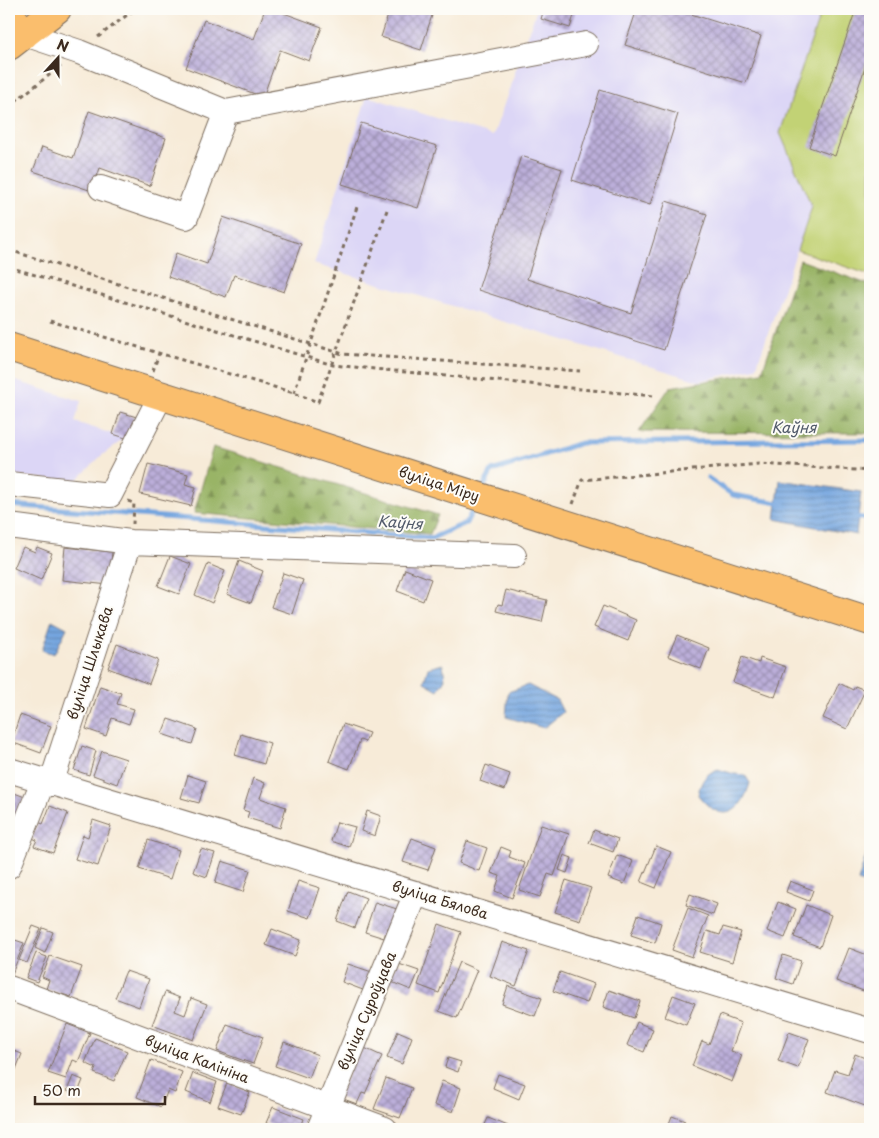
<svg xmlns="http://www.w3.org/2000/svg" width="879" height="1138" font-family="'Playpen Sans',sans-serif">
<defs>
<pattern id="forest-firs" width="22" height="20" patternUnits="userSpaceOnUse" patternTransform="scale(1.25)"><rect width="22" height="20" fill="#99b466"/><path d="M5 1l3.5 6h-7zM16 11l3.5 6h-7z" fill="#7e9353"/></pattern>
<pattern id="water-rules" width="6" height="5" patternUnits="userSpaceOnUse" patternTransform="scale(1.25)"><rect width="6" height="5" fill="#74a5df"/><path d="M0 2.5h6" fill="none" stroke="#6087b4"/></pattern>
<pattern id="building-cross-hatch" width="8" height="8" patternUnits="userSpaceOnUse" patternTransform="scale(1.25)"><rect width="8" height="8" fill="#bcafda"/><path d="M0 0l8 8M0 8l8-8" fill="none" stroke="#9a8fb0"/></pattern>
</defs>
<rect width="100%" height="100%" fill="#fdfcf7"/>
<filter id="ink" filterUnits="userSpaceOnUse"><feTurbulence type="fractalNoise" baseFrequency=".02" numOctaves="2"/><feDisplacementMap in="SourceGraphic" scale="10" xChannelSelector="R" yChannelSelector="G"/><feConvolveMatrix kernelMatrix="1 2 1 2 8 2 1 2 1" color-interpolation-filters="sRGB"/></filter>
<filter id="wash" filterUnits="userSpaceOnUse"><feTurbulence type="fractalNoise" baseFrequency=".0096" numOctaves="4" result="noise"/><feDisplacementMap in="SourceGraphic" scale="20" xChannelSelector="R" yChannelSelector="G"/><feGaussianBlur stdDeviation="1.12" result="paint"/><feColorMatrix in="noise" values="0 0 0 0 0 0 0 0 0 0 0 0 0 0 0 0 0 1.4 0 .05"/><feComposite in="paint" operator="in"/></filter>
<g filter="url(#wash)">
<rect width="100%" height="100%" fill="#f7ebd8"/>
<path fill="#dcd6f6" d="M537,9H822L780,133L812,207L756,368L699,381L314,264L367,96L493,136Z
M9,379L81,401L75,422L125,438L101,456L75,482L9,475Z"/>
<path fill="url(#forest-firs)" stroke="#6a6f42" d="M800,260L870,285V433L639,432L670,387L762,372Z
M213,447L438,515L430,534L194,513Z"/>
<path fill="#c2d275" stroke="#7e7e4a" d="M822,9H870V275L797,250L812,207L780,133Z"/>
<path fill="url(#water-rules)" stroke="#58687e" d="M780,480L861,492L856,535L775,519Z
M52,620L67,628L54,654L42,650Z
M443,664L445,679L438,690L424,682L428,668Z
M528,685L557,700L563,712L544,728L506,717L508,692Z
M718,769L734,774L745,775L750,783C741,815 721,825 698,795C700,782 706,773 718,769Z
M867,852L870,853V886L858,881Z"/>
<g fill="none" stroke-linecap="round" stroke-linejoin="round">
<path stroke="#74a5df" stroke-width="5" d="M708,478L733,495L784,504
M483,488L492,471L581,443L870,440
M9,505L432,538L466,523L475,505
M854,517L870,519"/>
</g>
<g id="blocks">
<path fill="url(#building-cross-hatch)" d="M265,9H273L322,27L309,61L280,50L263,97L186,68L204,20L254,39Z
M390,9H434L421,50L381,37Z
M544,9H576L570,28L541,19Z
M637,9H675L761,36L746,83L625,45Z
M856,9H870V53L835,156L809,147Z
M600,90L678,114L650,205L572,180Z
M89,111L166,138L150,186L100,168L92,191L33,171L42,147L73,158Z
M361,123L437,146L418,208L342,184Z
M521,156L562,169L527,279L631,313L666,201L707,214L664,350L478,290Z
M223,217L301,244L284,292L234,275L226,297L168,277L176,253L207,264Z
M120,412L140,418L132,440L113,434Z
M148,464L188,474L185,484L196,487L191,506L140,494Z
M23,547L35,552L37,547L52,553L41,580L14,568Z
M65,547L112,552L109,585L62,580Z
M170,556L191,564L179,594L158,586Z
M239,561L263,571L251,603L227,594Z
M208,564L225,571L212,603L195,595Z
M405,569L431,579L423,601L397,591Z
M283,573L303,580L292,614L271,607Z
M506,590L547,600L542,622L496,611L498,604L502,605Z
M603,606L636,620L628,641L594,627Z
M677,635L709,648L701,669L668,656Z
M117,644L158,660L149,684L108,668Z
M742,657L759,663L760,658L786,667L775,697L733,682Z
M839,683L853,690L855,686L865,690L847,729L823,718Z
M100,686L121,693L117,704L134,709L129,724L112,718L106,736L86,729Z
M20,715L51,726L41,753L11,742Z
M168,719L197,729L192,744L162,734Z
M343,724L369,733L365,742L360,740L349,769L329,761Z
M241,734L270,743L264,764L235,755Z
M82,746L96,751L89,775L74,770Z
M102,751L126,759L117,784L93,775Z
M486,765L510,774L505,790L480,781Z
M188,775L206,781L199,803L181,798Z
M253,778L265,783L260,798L286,807L280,828L247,818L249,812L243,810Z
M9,791L25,797L15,827L9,825Z
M50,806L68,813L53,853L34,846L37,840L32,838L38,822L43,824Z
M367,811L381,816L375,836L361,831Z
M93,820L111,826L98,866L75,859L83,835L88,837Z
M337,822L355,827L349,847L331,841Z
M541,825L569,834L554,876L548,874L540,897L519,890Z
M594,830L618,839L613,852L589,843Z
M412,838L436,847L428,870L403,862Z
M148,840L179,850L170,879L139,869Z
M467,841L487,848L479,871L459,863Z
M656,846L671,852L656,888L641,882Z
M501,847L511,851L509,857L525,863L512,898L495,891L500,876L491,873Z
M201,849L215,853L207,877L193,872Z
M564,855L572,858L567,873L559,870Z
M617,855L633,861L624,884L608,878Z
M222,861L250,870L243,892L215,883Z
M566,880L591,888L580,920L555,912Z
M298,881L320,888L310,918L288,911Z
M790,881L813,890L809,901L786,892Z
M348,891L366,898L355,928L337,921Z
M690,894L717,904L713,915L686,905Z
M375,902L400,910L393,930L387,928L384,938L365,932Z
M778,902L796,909L785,938L767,931Z
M806,905L831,915L820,947L794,937Z
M688,908L708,916L692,957L672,950Z
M638,915L661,923L655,943L631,935Z
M439,924L461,932L439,993L418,985Z
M33,926L41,929L27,963L19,960Z
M723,927L741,932L732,962L700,952L707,931L720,935Z
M43,928L53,932L45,953L35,948Z
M272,929L301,940L295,956L266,945Z
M9,938L24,943L12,974L9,973Z
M502,942L529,951L516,986L490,976Z
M849,948L870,956L869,993L836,981Z
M36,953L47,957L37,982L26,978Z
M783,955L801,961L793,984L776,978Z
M50,956L82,967L71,997L46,989L49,980L42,977Z
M459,962L477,970L457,1018L439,1011Z
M396,963L419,971L411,990L389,981Z
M348,964L375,973L368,992L342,982Z
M126,971L149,979L139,1007L115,998Z
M560,972L594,984L587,1003L553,991Z
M508,986L542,998L535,1016L502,1004Z
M609,990L640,1001L634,1018L603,1007Z
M165,992L180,998L175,1011L185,1015L191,998L207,1004L193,1040L152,1025Z
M673,995L695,1003L686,1025L665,1017Z
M720,1015L741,1023L731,1051L742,1055L732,1082L692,1066L702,1041L709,1044Z
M637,1022L653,1029L644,1052L627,1045Z
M67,1024L90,1033L78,1062L73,1060L66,1079L48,1073Z
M227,1024L263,1037L253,1064L217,1051Z
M398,1031L412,1037L402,1064L387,1058Z
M789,1032L809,1039L798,1068L778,1061Z
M95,1038L127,1051L114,1081L94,1073L96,1068L85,1063Z
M284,1042L318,1055L309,1078L275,1066Z
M360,1046L382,1056L365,1094L362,1093L357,1104L338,1097Z
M9,1049L22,1054L12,1079L9,1078Z
M855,1054L870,1060L868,1081L870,1082V1092L865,1106L827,1092L835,1070L848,1074Z
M448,1058L461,1062L458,1072L445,1067Z
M151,1060L182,1072L175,1093L168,1090L161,1107L137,1097Z
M193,1073L217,1082L210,1102L186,1092Z
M498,1074L525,1084L519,1099L493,1088Z
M73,1076L83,1080L77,1095L67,1091Z
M386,1078L412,1088L400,1118L374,1109Z
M442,1081L461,1088L453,1112L434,1105Z
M227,1083L250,1092L241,1114L218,1106Z
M273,1107L304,1119L300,1129H282L266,1123Z
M672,1116L685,1121L681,1129H667Z
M488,1118L508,1126L507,1129H483Z"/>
</g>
</g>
<g filter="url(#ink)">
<use href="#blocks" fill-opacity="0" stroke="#7d6e5f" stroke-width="1"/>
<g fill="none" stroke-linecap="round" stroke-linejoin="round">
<g stroke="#7d6e5f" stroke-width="26">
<path id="minor" d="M25,34L79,52L226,112L586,44
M101,188L186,217L226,112
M9,484L110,495L161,395
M9,526L130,542L514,556
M9,770L870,1031
M51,784L130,542
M9,866L43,781
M9,988L385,1129
M319,1129L416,893"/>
</g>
<g stroke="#7d6e5f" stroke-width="30">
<path id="major" d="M9,13L25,34
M9,46L57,9
M9,347L870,621"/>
</g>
<path stroke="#7d6e5f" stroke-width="3" stroke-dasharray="4 4" stroke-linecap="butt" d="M98,37L135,9
M9,106L61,66
M9,250L343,354L580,371
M9,267L333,365L653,396
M50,321L294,393L318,402L387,210
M153,371L159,353
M294,393L358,204
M128,501L134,503L133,524
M573,504L582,480L759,464L870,471"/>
<use href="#minor" stroke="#fff" stroke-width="24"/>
<use href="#major" stroke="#fabe6d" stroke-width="28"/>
</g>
</g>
<g text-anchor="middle" stroke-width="4" stroke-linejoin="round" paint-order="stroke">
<g font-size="14" fill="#3b2a1e" stroke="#fdfcf7">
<text transform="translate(439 484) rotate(18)" y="5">вуліца Міру</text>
<text transform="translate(90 663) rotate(-72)" y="5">вуліца Шлыкава</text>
<text transform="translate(440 900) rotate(17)" y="5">вуліца Бялова</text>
<text transform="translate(367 1011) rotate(-67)" y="5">вуліца Суроўцава</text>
<text transform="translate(197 1059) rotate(21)" y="5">вуліца Калініна</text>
</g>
<g font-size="15" font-style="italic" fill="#525b6b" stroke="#fdfcf7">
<text x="794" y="433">Каўня</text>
<text transform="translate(400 523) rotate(4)" y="5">Каўня</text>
</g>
</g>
<rect width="879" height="1138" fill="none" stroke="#fdfcf7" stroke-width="30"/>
<g transform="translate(58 58) rotate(21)" stroke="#fdfcf7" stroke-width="4" paint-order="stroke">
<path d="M0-4L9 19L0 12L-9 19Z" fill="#3b2a1e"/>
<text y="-8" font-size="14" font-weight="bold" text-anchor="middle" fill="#3b2a1e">N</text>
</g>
<path d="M35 1096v8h130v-8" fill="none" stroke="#3b2a1e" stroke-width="2.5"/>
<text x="42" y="1096" font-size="15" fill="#3b2a1e" stroke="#fdfcf7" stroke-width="4" paint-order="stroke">50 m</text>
</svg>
